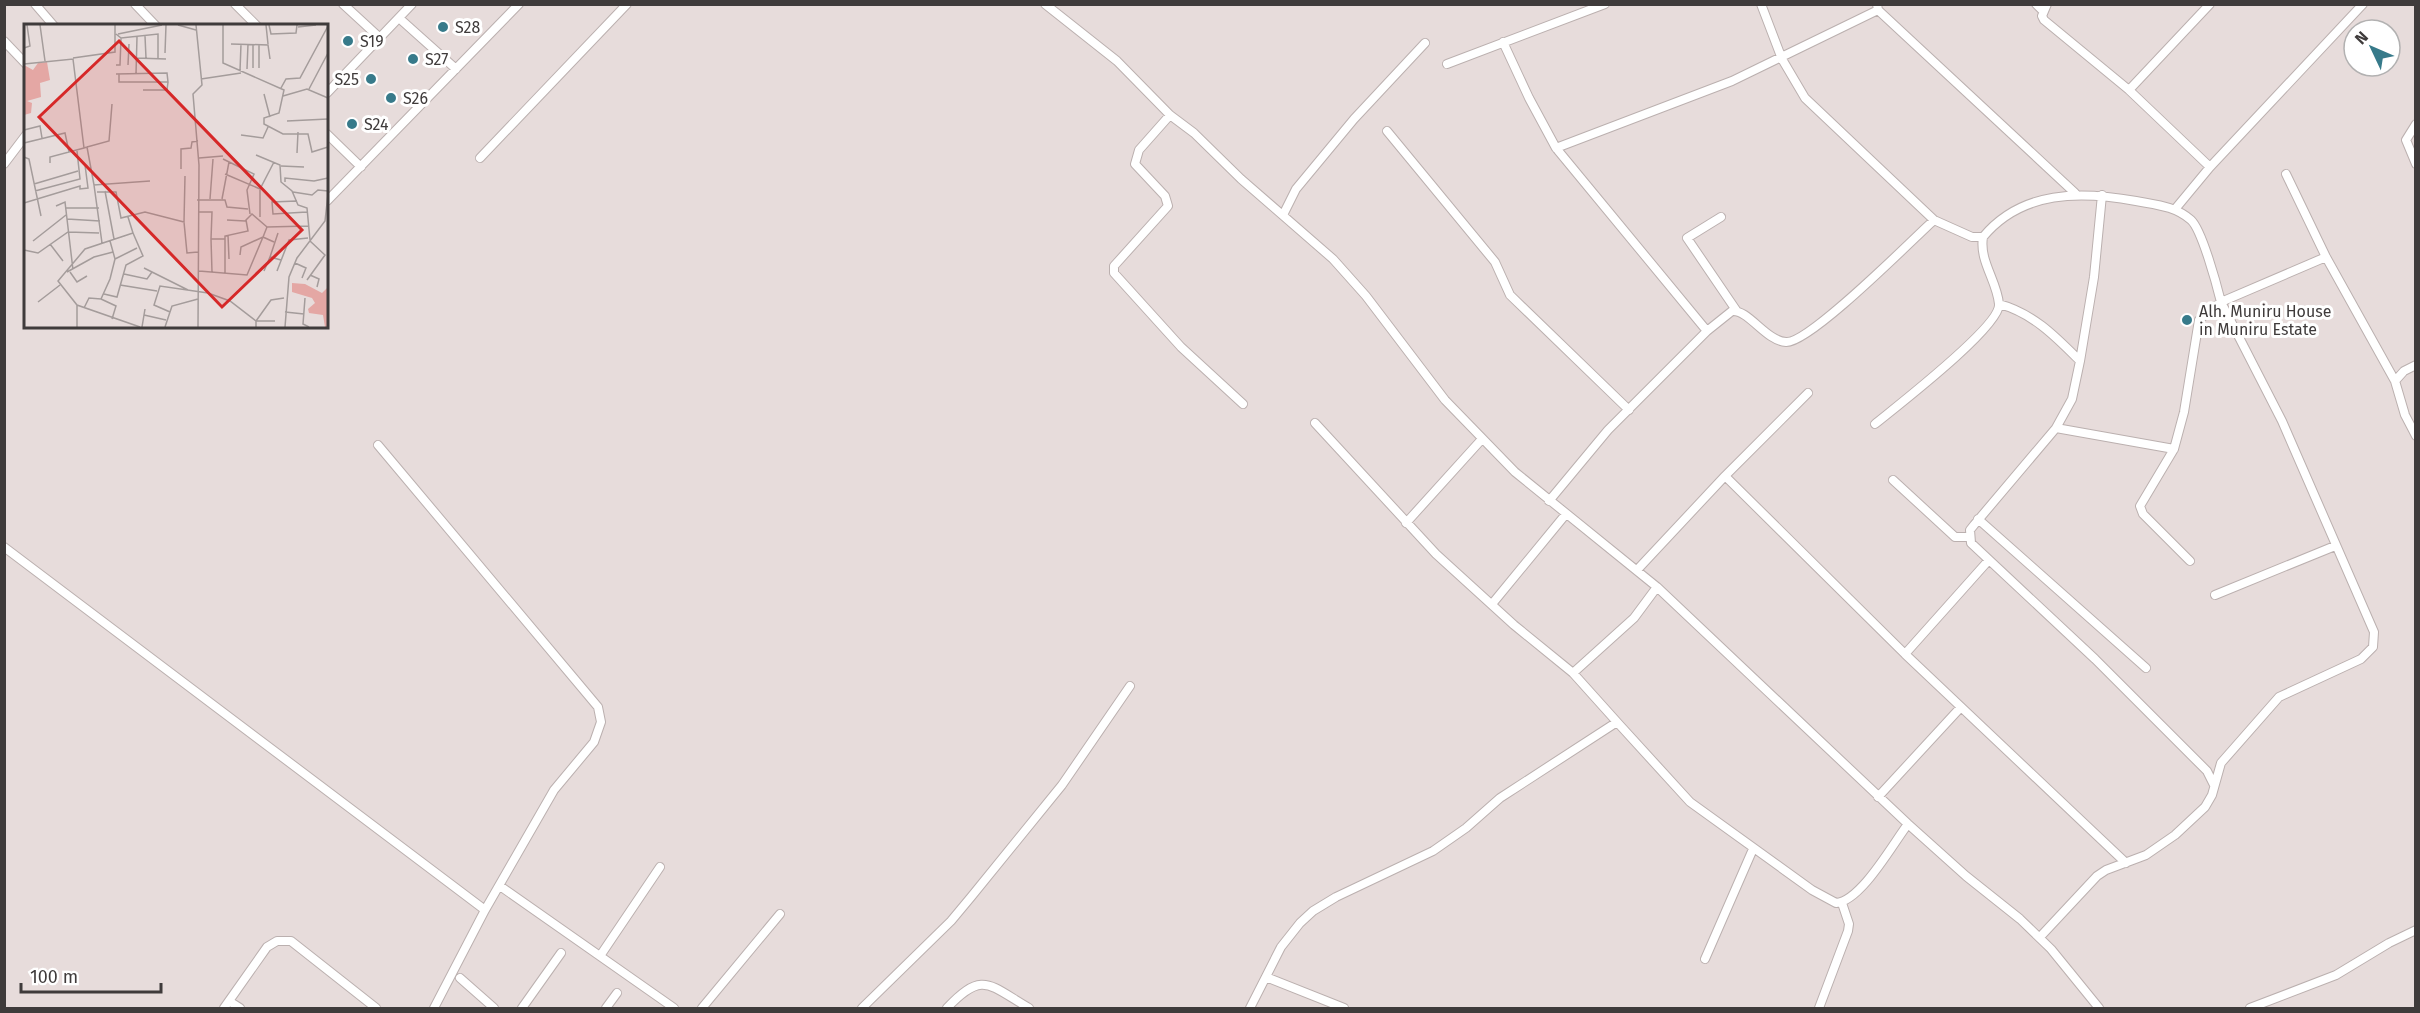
<svg xmlns="http://www.w3.org/2000/svg" width="2420" height="1013" font-family="'Fira Sans',sans-serif">
<rect width="100%" height="100%" fill="#e7dcdb"/>
<g fill="none" stroke-linecap="round" stroke-linejoin="round">
<g stroke="#bbb0af" stroke-width="10">
<path id="minor" d="M35,4L54,26
M135,4L156,26
M235,4L257,26
M343,4L380,38
M1045,4L1117,61L1170,115L1194,133L1241,179L1333,259L1366,296L1445,400L1515,472L1657,587L1908,824L1966,876L2020,919L2051,949L2099,1008
M1761,4L1782,59L1805,98L1934,220L1972,237H1983
M2036,4L2043,11
M2047,4L2042,16L2044,20L2129,90L2210,4
M1878,10L2075,193
M399,18L456,69
M4,41L26,64
M1503,42L1529,98L1556,148L1707,331
M1447,64L1605,4
M2129,90L2210,167
M327,93L412,4
M1170,115L1139,150L1135,164L1165,196L1168,206L1114,266V273L1181,347L1243,404
M2416,124L2406,140L2416,164
M1387,131L1495,262L1510,295L1629,410
M327,134L361,167
M1556,148L1732,81L1878,10L1877,4
M480,158L627,4
M4,164L26,135
M2286,174L2326,257L2395,381
M327,201L519,4
M2176,208L2210,167L2363,4
M1283,215L1296,189L1354,119L1425,43
M1721,217L1687,238L1736,310
M1999,304C2033,313 2056,337 2080,361L2072,399L2056,428L1974,525L1970,530L1971,543L2095,659L2207,771L2214,785
M2080,361L2094,277L2102,195
M2416,365L2404,371L2395,381L2405,415L2416,436
M1875,424C1897,406 2001,326 1999,304C1997,281 1979,261 1983,237C2022,190 2081,191 2136,201C2157,205 2175,206 2191,220C2202,230 2217,286 2221,302L2326,257
M2056,428L2174,449
M1725,476L1808,393
M1893,480L1955,537H1970
M1549,501L1608,430L1707,331L1732,311C1748,309 1766,341 1786,342C1809,344 1912,240 1934,220
M1978,519L2146,668
M1406,523L1482,439
M4,547L485,910L554,790L594,742L601,722L598,707L378,445
M1988,561L1905,654L2126,863
M1637,570L1725,476L1905,654
M2215,595L2335,546
M1492,604L1566,514
M1573,673L1634,618L1657,587
M1617,722L1690,802L1812,890L1836,903C1861,901 1892,845 1908,824
M1878,797L1961,707
M500,886L674,1008
M2040,937L2097,876L2106,870L2146,855L2175,835L2205,807L2212,795L2221,763L2279,697L2361,659L2373,647L2374,632L2282,421L2221,302L2199,320L2184,412L2174,449L2140,506L2143,514L2190,561
M600,956L660,867
M1705,959L1753,849
M1266,977L1344,1008
M460,978L494,1008
M229,1001L240,1008
M224,1008L267,947L277,941H291L376,1008
M434,1008L485,910
M522,1008L561,953
M606,1008L617,993
M702,1008L780,914
M862,1008L951,921L971,897L1062,785L1130,686
M947,1008C983,970 989,985 1029,1008
M1250,1008L1281,947L1300,923L1313,911L1336,897L1433,851L1466,828L1500,798L1617,722L1573,673L1514,625L1436,554L1315,423
M1819,1008L1848,931L1849,924L1842,903
M2250,1008L2336,975L2389,943L2416,930"/>
</g>
<use href="#minor" stroke="#fff" stroke-width="8"/>
</g>
<g fill="#377a8a" stroke="#fff" stroke-width="2">
<circle cx="443" cy="27" r="6"/>
<circle cx="348" cy="41" r="6"/>
<circle cx="413" cy="59" r="6"/>
<circle cx="371" cy="79" r="6"/>
<circle cx="391" cy="98" r="6"/>
<circle cx="352" cy="124" r="6"/>
<circle cx="2187" cy="320" r="6"/>
</g>
<g text-anchor="middle" stroke-width="6" stroke-linejoin="round" paint-order="stroke">
<g font-size="16" fill="#3f3b3b" stroke="#fff" text-anchor="start">
<text x="455" y="33">S28</text>
<text x="360" y="47">S19</text>
<text x="425" y="65">S27</text>
<text x="359" y="85" text-anchor="end">S25</text>
<text x="403" y="104">S26</text>
<text x="364" y="130">S24</text>
<text x="2199" y="317">Alh. Muniru House<tspan x="2199" dy="18">in Muniru Estate</tspan></text>
</g>
</g>
<g transform="translate(24 24)">
<rect width="304" height="304" fill="#e7dcdb"/>
<path d="M23,38L26,56L16,59L17,73L3,77L8,79L7,89L0,91V41L9,46L14,39ZM268,259L281,260L298,269L304,263V303H301L299,291L285,289L284,285L291,279L288,274L268,268Z" fill="#e4a7a4"/>
<path fill="none" stroke="#a49c9b" stroke-width="1.5" d="M16,1L21,37M154,1L172,6M172,1L178,61L169,70L175,141L174,303M199,1V39L260,66L255,89L240,94V100L259,110H284L288,128L304,123M242,1L244,20M245,1L247,10L272,9L273,1M274,3L292,1M92,10L97,14L134,10V34M94,10L138,1M121,12L122,34M207,20L244,21L246,35M235,21V44M0,24L6,22L3,1M141,29L142,1M49,34L91,28V1M112,34L142,35M0,40L49,35L60,124L63,123L70,161L126,157M92,41H96L97,14M104,41L105,20M229,44V20M223,45L224,20M216,47L217,20M92,50L143,49L144,58H95V50M112,50L113,13M177,55L217,49M257,64L262,55L276,54L304,2M285,65L304,29M119,66H143L144,58M240,70L246,93M259,72L283,65L304,74M263,97L304,95M0,106L16,102L18,114M217,111L239,114L244,103M0,119L41,109L45,128M63,123L85,117L88,80M273,129L274,108M232,131L256,141L257,158L268,167L274,181L283,184L286,216M0,133L5,135L17,192M175,134L199,132M199,135L230,150L223,166L226,190M26,139V133L60,124M257,142L280,143M157,145V125L167,124L168,118L174,117M201,150L236,165L250,138M261,158V154L290,157L304,154M10,160L54,147M70,161L78,219M236,165V193M11,167L56,155L53,127M81,167L90,215M73,168H92L97,194L121,188L160,198L161,152M269,168L288,171L294,166L304,167M186,175L189,135M198,175L205,138M173,176H201L203,183L224,185M273,177L248,178L249,190L283,188M0,179L56,162V165L64,164L61,141M32,182L41,178L49,246M41,184H75M174,188H188L187,215M104,193L109,209L61,225L34,257L53,281L116,303M43,195L76,197M203,196L221,197L228,190L243,203M160,198L163,229L174,228M243,203L284,202M243,203L239,213L250,218M204,211L205,235M9,217L42,191M26,220L39,237M0,226L14,229L44,208L75,209M246,233L254,209M91,235L113,224M271,239L282,244L278,254M120,244L164,266M175,247L223,251L239,213L217,223L216,231M240,247L246,233L257,236M253,247L265,216L284,214M43,248L70,233L89,228M46,248L53,258L63,252M188,248L187,215H201M201,249V212L224,207L222,196M100,250L123,255L128,248M286,251L295,255L293,263M283,256L301,231L286,217M96,261L133,267M80,270L93,273L102,241L119,232L109,209M281,274L279,300L285,303M77,275L92,282L88,295M14,278L36,261M53,281V303M60,284L65,274L77,275L86,255L91,235L86,217M146,288L148,282L174,275M261,288L280,290M120,291L142,296M118,303L121,285M141,303L146,288L130,281L136,262L184,269L206,277L232,297H251M232,303V297L247,276L260,274M261,303L265,253L273,234L301,197L304,170"/>
<path fill="#d62828" fill-opacity="0.15" stroke="#d62828" stroke-width="3" d="M95,17L278,206L198,283L15,93Z"/>
<rect width="304" height="304" fill="none" stroke="#3f3b3b" stroke-width="3"/>
</g>
<rect width="2420" height="1013" fill="none" stroke="#3f3b3b" stroke-width="12"/>
<g transform="translate(2372 48) rotate(314)"><circle r="28" fill="#ffffff" stroke="#b2b1b1" stroke-width="1.5"/>
<path d="M0-4.5L10 22L0 15L-10 22Z" fill="#377a8a"/>
<text y="-9" font-size="16" font-weight="bold" text-anchor="middle" fill="#3f3b3b">N</text>
</g>
<path d="M21 983v9h140v-9" fill="none" stroke="#3f3b3b" stroke-width="3"/>
<text x="30" y="983" font-size="18" fill="#3f3b3b" stroke="#ffffff" stroke-width="4.5" paint-order="stroke">100 m</text>
</svg>
